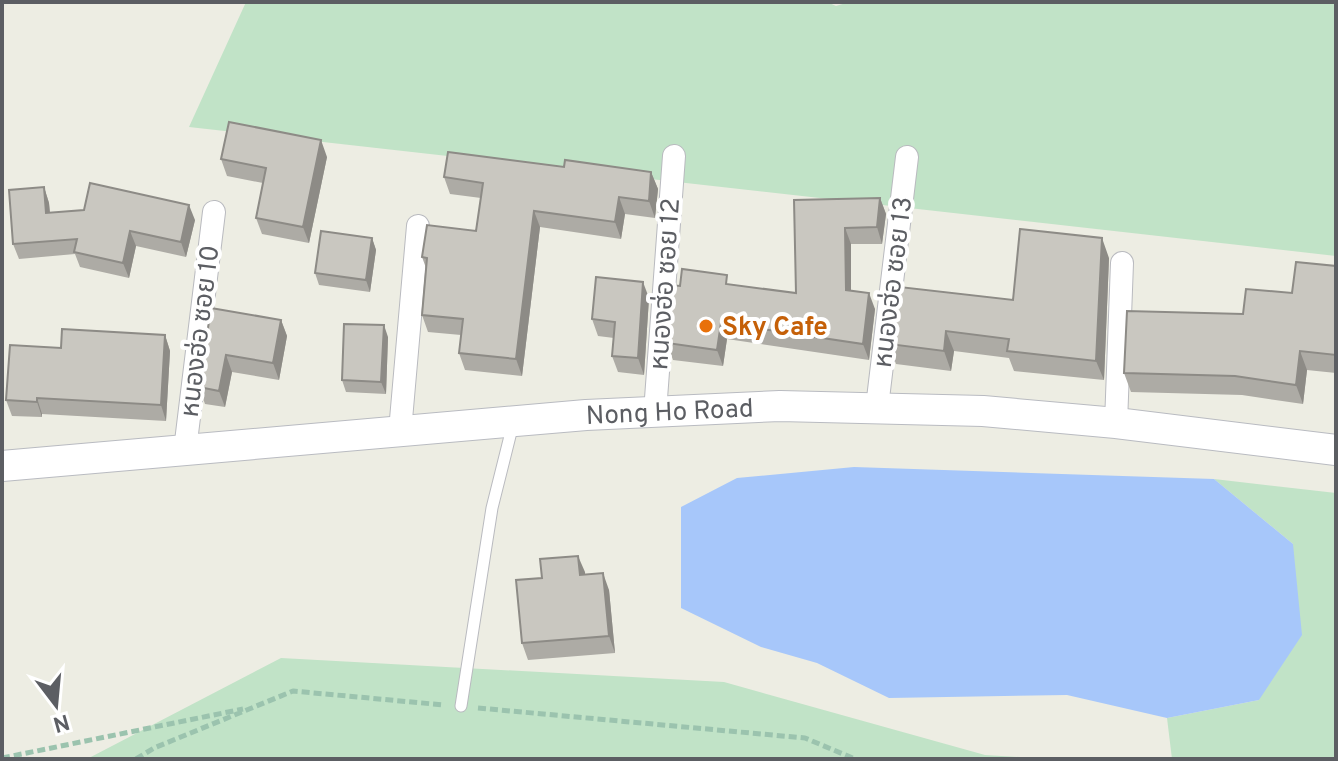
<svg xmlns="http://www.w3.org/2000/svg" width="1338" height="761" font-family="Overpass,'Noto Sans Thai',sans-serif">
<rect width="100%" height="100%" fill="#edede3"/>
<path fill="#c1e3c7" d="M246,2H827L836,6L849,2H1336V256L189,127Z
M1214,479L1336,493V759H1172L1167,718L1259,700L1293,544Z
M281,658L724,682L985,755L1054,759H87Z"/>
<path fill="#a7c7fa" d="M854,467L1214,479L1293,544L1302,635L1259,700L1167,718L1067,695L889,698L817,663L761,647L681,608V507L737,478Z"/>
<g fill="none" stroke-linecap="round" stroke-linejoin="round">
<g stroke="#b9babf" stroke-width="13">
<path id="service" d="M461,706L492,508L513,424"/>
</g>
<g stroke="#b9babf" stroke-width="24">
<path id="minor" d="M877,407L907,157
M655,412L674,156
M1116,423L1122,263
M400,431L418,226
M185,450L214,212"/>
</g>
<g stroke="#b9bbc1" stroke-width="32">
<g id="secondary">
<path id="s1" d="M2,466L586,415L780,406L983,411L1116,423L1336,450"/>
</g>
</g>
<path stroke="#9bc3ae" stroke-width="5" stroke-dasharray="8 4" stroke-linecap="butt" d="M478,708L805,738L855,759
M2,758L243,709
M136,759L154,748L293,691L444,705"/>
<use href="#service" stroke="#fff" stroke-width="11"/>
<use href="#minor" stroke="#fff" stroke-width="22"/>
<use href="#secondary" stroke="#fff" stroke-width="30"/>
</g>
<path fill="#adaba5" d="M327,157L309,243L262,234L256,218L263,183L227,176L221,159Z
M564,167L651,172L658,189L655,218L625,214L621,239L540,227L522,376L465,370L459,353L461,335L428,332L422,315L426,268L422,257L476,231L481,198L450,194L444,177Z
M44,187L49,203L50,212L195,220L186,257L136,246L129,278L80,267L75,254L19,259L13,244Z
M880,198L886,214L882,244H851V291L875,309L869,360L727,339L723,366L673,360L667,343L680,286L731,285L796,293L794,200Z
M372,238L376,250L370,292L319,285L315,273Z
M1109,258L1104,380L1014,371L1009,358L954,351L951,371L896,364L889,344L1013,300Z
M1336,266V373L1307,370L1303,404L1242,395L1131,392L1124,373L1243,314L1292,293Z
M649,298L644,375L618,372L612,356L614,338L598,336L592,319Z
M211,308L281,320L287,336L279,380L232,372L225,407L205,404L199,387Z
M165,335L170,351L166,421L42,414V417L12,416L6,400Z
M388,337L386,394L346,392L342,380Z
M585,572V575L609,590L615,653L528,660L522,643Z"/>
<path fill="#8d8b86" d="M321,140L327,157L309,243L303,227Z
M651,172L658,189L655,218L649,201Z
M44,187L49,203L51,228L46,213Z
M619,197L625,214L621,239L615,222Z
M880,198L886,214L882,244L877,227Z
M189,205L195,220L186,257L181,242Z
M534,211L540,227L522,376L516,359Z
M845,228L851,244V306L846,290Z
M130,231L136,246L129,278L123,263Z
M372,238L376,250L370,292L366,280Z
M1102,238L1109,258L1104,380L1096,361Z
M643,282L649,298L644,375L638,358Z
M869,293L875,309L869,360L863,344Z
M281,320L287,336L279,380L273,363Z
M721,323L727,339L723,366L717,350Z
M384,325L388,337L386,394L381,382Z
M946,331L954,351L951,371L944,351Z
M165,335L170,351L166,421L161,405Z
M1300,351L1307,370L1303,404L1296,385Z
M226,355L232,372L225,407L219,391Z
M37,398L42,414V417L37,402Z
M578,556L585,572L586,592L580,575Z
M603,573L609,590L615,653L609,636Z"/>
<path fill="#c9c7c0" stroke="#8d8b86" stroke-width="2" d="M229,122L321,140L303,227L256,218L266,168L221,159Z
M448,152L564,167L565,160L651,172L649,201L619,197L615,222L534,211L516,359L459,353L463,319L422,315L427,258L422,257L427,225L476,231L483,183L444,177Z
M90,183L189,205L181,242L130,231L123,263L74,252L77,239L13,244L9,190L44,187L46,213L84,210Z
M880,198L877,227L845,228L846,290L869,293L863,344L721,323L717,350L667,343L671,285L680,286L682,269L727,275L726,284L796,293L794,200Z
M1020,229L1102,238L1096,361L1007,351L1009,339L946,331L944,351L889,344L895,293L899,294L900,287L1013,300Z
M321,231L372,238L366,280L315,273Z
M1296,262L1336,266V355L1300,351L1296,385L1235,376L1124,373L1127,311L1243,314L1246,289L1292,293Z
M596,277L643,282L638,358L612,356L615,322L592,319Z
M211,308L281,320L273,363L226,355L219,391L199,387Z
M344,324L384,325L381,382L342,380Z
M62,329L165,335L161,405L37,398V402L6,400L10,345L61,348Z
M578,556L580,575L603,573L609,636L522,643L516,580L542,578L540,559Z"/>
<circle fill="#e8710a" stroke="#fff" stroke-width="3" cx="706" cy="326" r="8"/>
<g text-anchor="middle" stroke-width="8" stroke-linejoin="round" paint-order="stroke">
<g font-size="26" fill="#5c5e63" stroke="#fff">
<text transform="translate(892 282) rotate(-83)" y="9">หนองฮ่อ ซอย 13</text>
<text transform="translate(664 284) rotate(-86)" y="9">หนองฮ่อ ซอย 12</text>
<text transform="translate(199 331) rotate(-83)" y="9">หนองฮ่อ ซอย 10</text>
<text dy="9" stroke="none"><textPath href="#s1" startOffset="670">Nong Ho Road</textPath></text>
</g>
<g font-size="26" font-weight="bold" fill="#c56008" stroke="#fff" text-anchor="start">
<text x="722" y="335">Sky Cafe</text>
</g>
</g>
<rect width="1338" height="761" fill="none" stroke="#5c5e63" stroke-width="8"/>
<g transform="translate(56 705) rotate(164)" stroke="#ffffff" stroke-width="6" paint-order="stroke">
<path d="M0-6L14 30L0 20L-14 30Z" fill="#5c5e63"/>
<text y="-12" font-size="22" font-weight="bold" text-anchor="middle" fill="#5c5e63">N</text>
</g>
</svg>
